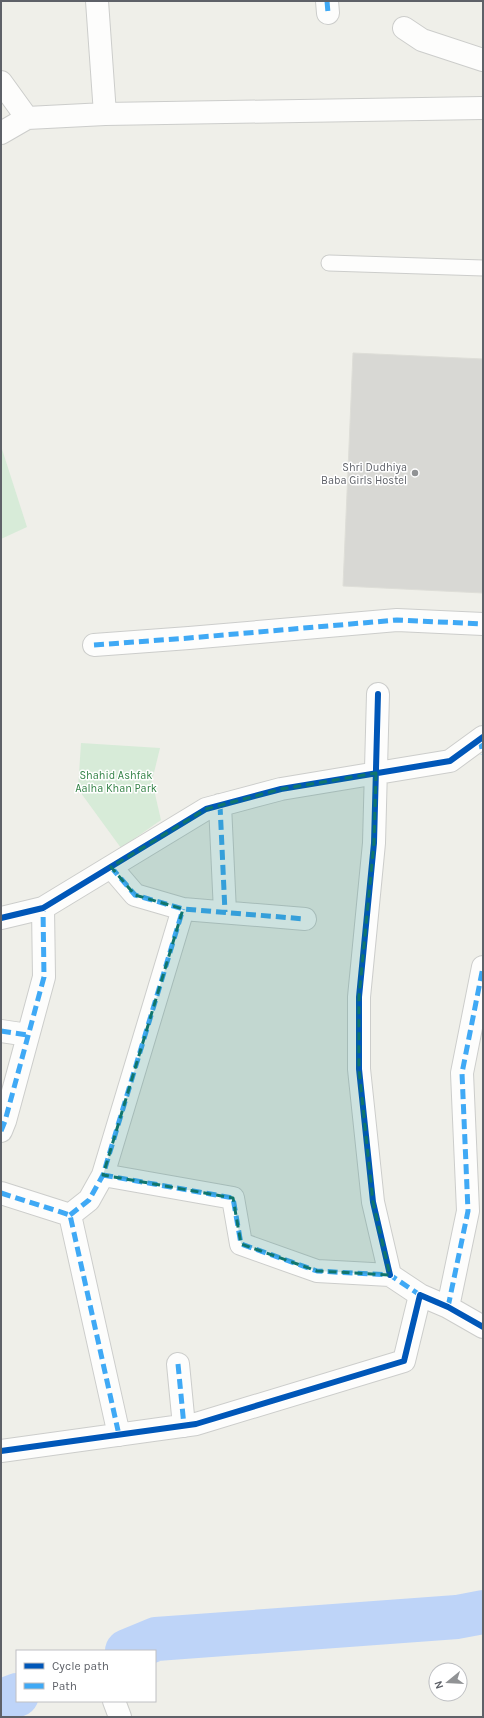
<svg xmlns="http://www.w3.org/2000/svg" width="484" height="1718" viewBox="0 0 484 1718" font-family="Karla,sans-serif">
	<style>
		.green { fill: #d7ebd8 }
		.lines { fill: none; stroke-linecap: round; stroke-linejoin: round }
		.river { stroke: #bed4f8; stroke-width: 44 }
		.building { fill: #d8d8d4; stroke: #deded8 }
		.lane-casing { stroke: #cccdcb; stroke-width: 17 }
		.street-casing { stroke: #cccdcb; stroke-width: 24 }
		.lane { stroke: #fdfdfc; stroke-width: 15 }
		.street { stroke: #fdfdfc; stroke-width: 22 }
		.quiet { stroke: #3fa9f5; stroke-width: 5; stroke-dasharray: 10 5; stroke-linecap: butt }
		.cycleway-casing { stroke: #fff; stroke-width: 8 }
		.cycleway { stroke: #0057b8; stroke-width: 6 }
		.marked { fill: #0f766e; fill-opacity: 0.2; stroke: #0f766e; stroke-width: 3; stroke-dasharray: 8 5; stroke-linejoin: round }
		.poi-dot { fill: #919395; stroke: #fff; stroke-width: 1.5 }
		.labels { text-anchor: middle; stroke-width: 3; stroke-linejoin: round; paint-order: stroke }
		.poi-label { font-size: 11px; fill: #5e6168; stroke: #fff; text-anchor: end }
		.park-label { font-size: 11px; fill: #338246; stroke: #fff }
	</style>
	<rect width="100%" height="100%" fill="#efefe9"/>
	<path class="green" d="M1 446 27 527 1 539Z
		M81 743 160 748 152 781 161 820 121 848 78 789Z"/>
	<g class="lines">
		<path class="river" d="M127 1651 156 1639 457 1617 483 1612
			M1 1701 17 1695"/>
	</g>
	<path class="building" d="M353 353 483 359V593L343 586Z"/>
	<g class="lines">
		<defs>
			<path id="lane" d="M329 263 483 268"/>
			<path id="street" d="M97 1 105 114
				M327 1 328 13
				M404 28 422 40 483 60
				M1 82 27 118 105 114 483 108
				M1 133 27 118
				M94 645 189 638 397 620 483 624
				M378 694 374 843 359 997V1069L373 1202 390 1275
				M220 805 225 912
				M111 867 135 895 183 909 305 919
				M1 918 43 908 206 809 281 789 450 761 483 737
				M1 1031 28 1035
				M1 1131 5 1121 44 977 43 908
				M103 1175 233 1198 241 1244 317 1271 390 1275 420 1295
				M1 1193 70 1215 119 1435
				M70 1215 89 1200 103 1175 183 909
				M448 1307 468 1211 462 1073 483 967
				M178 1364 184 1426
				M1 1451 196 1424 404 1361 420 1295 448 1307 483 1327
				M114 1701 120 1717"/>
		</defs>
		<use href="#lane" class="lane-casing"/>
		<use href="#street" class="street-casing"/>
		<use href="#lane" class="lane"/>
		<use href="#street" class="street"/>
		<path class="quiet" d="M327 1 328 13
			M94 645 189 638 397 620 483 624
			M480 739 483 754
			M220 805 225 912
			M111 867 135 895 183 909 305 919
			M1 1031 28 1035
			M1 1131 5 1121 44 977 43 908
			M103 1175 233 1198 241 1244 317 1271 390 1275 420 1295
			M1 1193 70 1215 119 1435
			M70 1215 89 1200 103 1175 183 909
			M448 1307 468 1211 462 1073 483 967
			M178 1364 184 1426"/>
		<defs>
			<path id="cycleway" d="M378 694 374 843 359 997V1069L373 1202 390 1275
				M1 918 43 908 206 809 281 789 450 761 483 737
				M1 1451 196 1424 404 1361 420 1295 448 1307 483 1327"/>
		</defs>
		<use href="#cycleway" class="cycleway-casing"/>
		<use href="#cycleway" class="cycleway"/>
	</g>
	<path class="marked" d="M376 773 374 843 359 997V1069L373 1202 390 1275 317 1271 241 1244 233 1198 103 1175 183 909 135 895 111 867 206 809 281 789Z"/>
	<circle class="poi-dot" cx="415" cy="473" r="4"/>
	<g class="labels">
		<g class="poi-label">
			<text x="407" y="471">Shri Dudhiya<tspan x="407" dy="13">Baba Girls Hostel</tspan></text>
		</g>
		<g class="park-label">
			<text x="116" y="779">Shahid Ashfak<tspan x="116" dy="13">Aalha Khan Park</tspan></text>
		</g>
	</g>
	<rect width="484" height="1718" fill="none" stroke="#5e6168" stroke-width="4"/>
	<rect x="16" y="1650" width="140" height="52" fill="#ffffff" stroke="#bfc0c3"/>
	<rect x="24" y="1663" width="20" height="6" fill="#0057b8" stroke="#bfc0c3"/>
	<text x="52" y="1670" font-size="12" fill="#5e6168">Cycle path</text>
	<rect x="24" y="1683" width="20" height="6" fill="#3fa9f5" stroke="#bfc0c3"/>
	<text x="52" y="1690" font-size="12" fill="#5e6168">Path</text>
	<g transform="translate(448 1682) rotate(252)"><circle r="19" fill="#ffffff" stroke="#bfc0c3"/>
	<path d="M0-3L7 15L0 10L-7 15Z" fill="#919395"/>
	<text y="-6" font-size="11" font-weight="bold" text-anchor="middle" fill="#5e6168">N</text>
	</g>
</svg>
